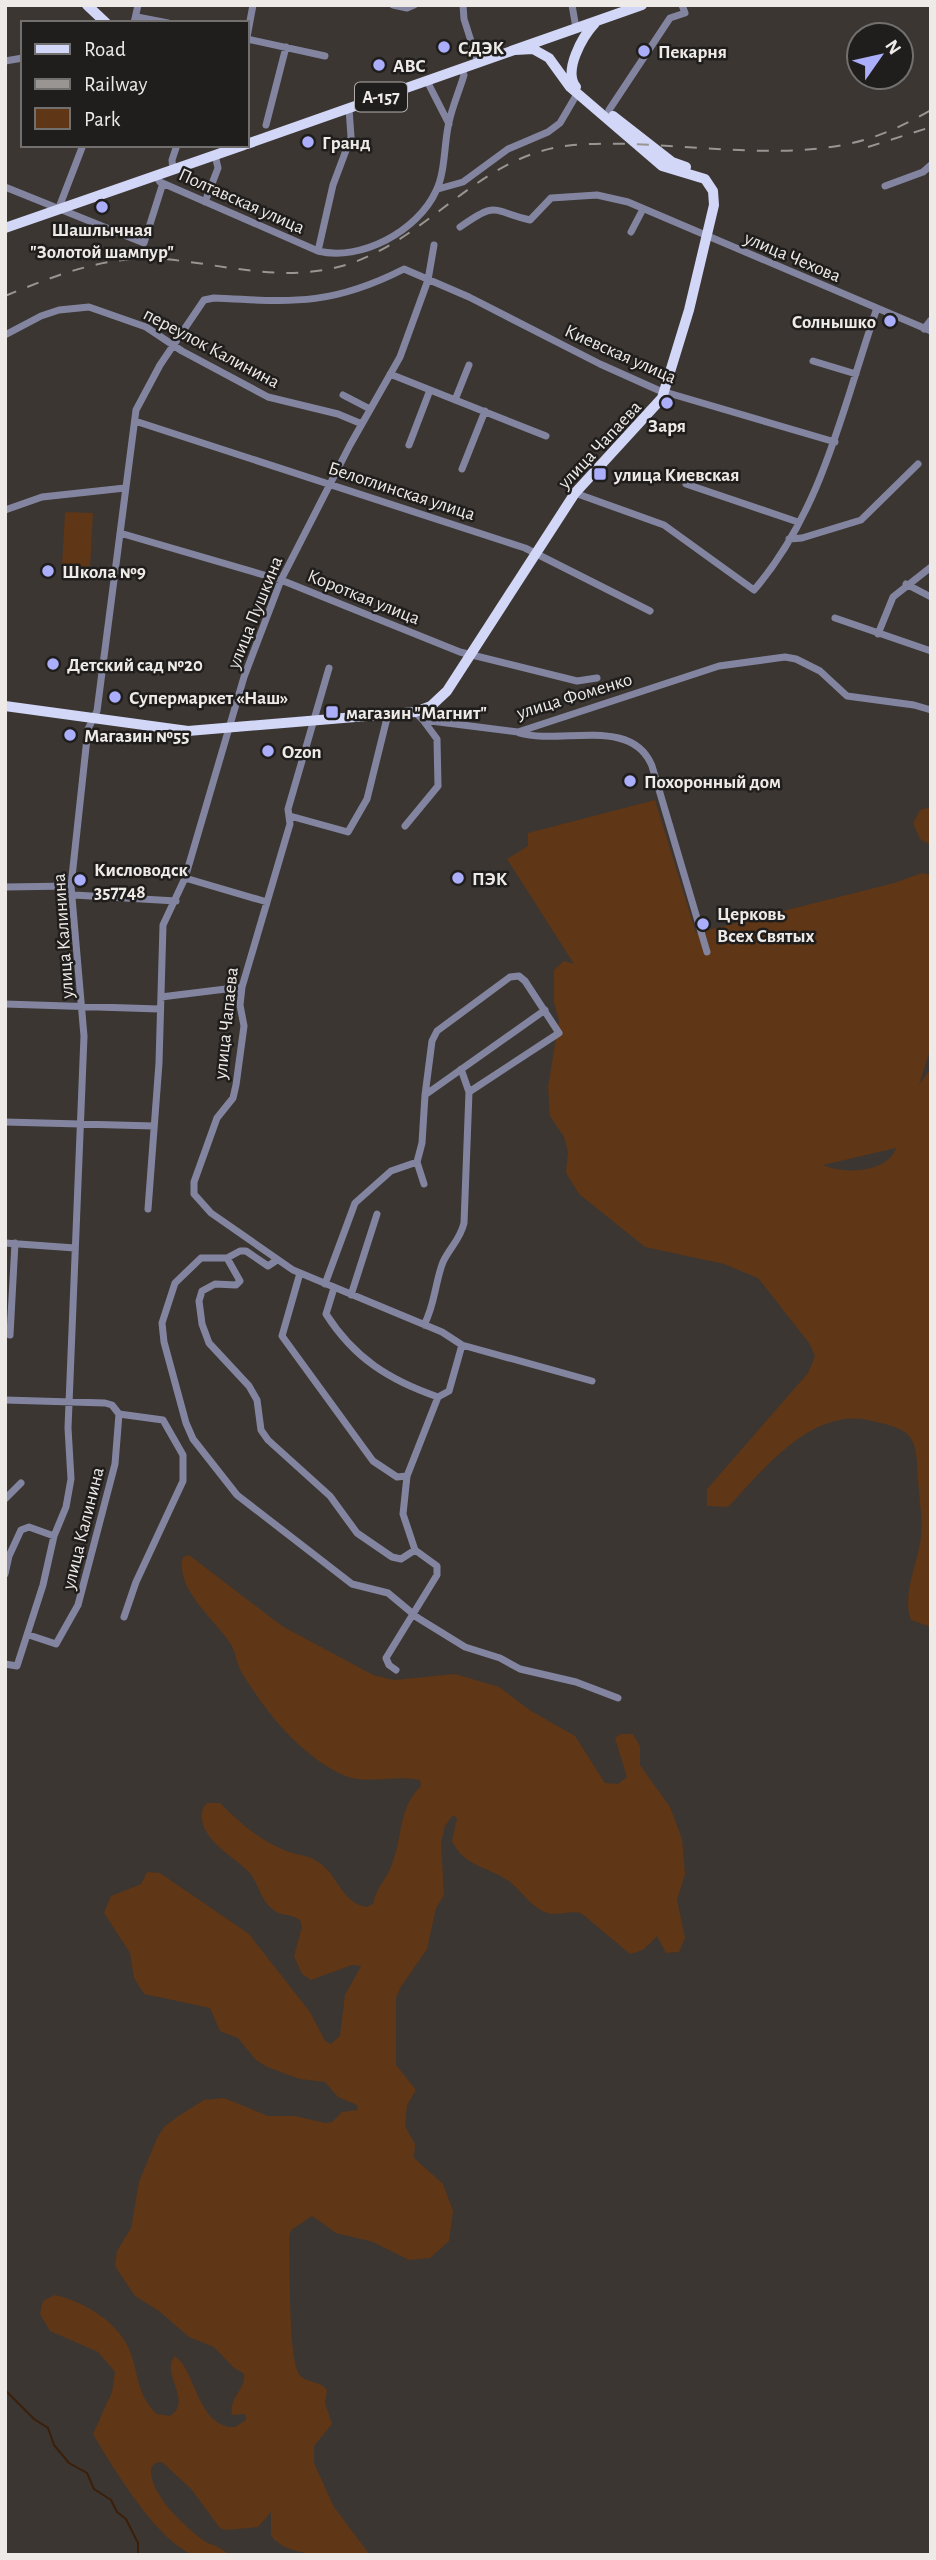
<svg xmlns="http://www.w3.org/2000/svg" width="936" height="2560" viewBox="0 0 936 2560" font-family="'Alegreya Sans',sans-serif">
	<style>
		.green { fill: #5f3616; fill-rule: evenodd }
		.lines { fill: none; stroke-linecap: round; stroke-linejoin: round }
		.stream { stroke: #3b1f09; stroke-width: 2 }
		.minor { stroke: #8385a0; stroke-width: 7 }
		.major { stroke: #d2d6f7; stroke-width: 10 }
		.rail { stroke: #999592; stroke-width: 2; stroke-dasharray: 12 12; stroke-linecap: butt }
		.poi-dot { fill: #abaffb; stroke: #201e1c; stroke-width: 2.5 }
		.labels { text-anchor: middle; stroke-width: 5; stroke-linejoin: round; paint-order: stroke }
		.shield { fill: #201e1c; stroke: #b0adab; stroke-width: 2 }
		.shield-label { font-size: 18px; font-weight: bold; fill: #eeeae8 }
		.poi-label { font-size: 19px; font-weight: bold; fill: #eeeae8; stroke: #201e1c; text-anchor: start }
		.street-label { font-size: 19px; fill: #eeeae8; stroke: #201e1c }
	</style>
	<rect width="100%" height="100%" fill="#3b3632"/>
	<path class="green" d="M65 512 93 513 90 567 62 566Z
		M655 800 696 933 894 883 922 873 931 875V1047L919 1085 931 1068V1627L911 1620C902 1596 916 1568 920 1543 924 1520 919 1501 918 1479 917 1433 912 1430 868 1420 811 1408 762 1471 728 1507L707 1506V1489L808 1373 815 1356 809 1343 758 1278 724 1264 645 1247 579 1194 566 1173 568 1152 564 1137 550 1116 548 1087 559 1020 554 1003V970L564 961 574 964 507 859 528 846V833ZM896 1148C887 1174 843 1174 823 1165Z
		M931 807V845L920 839 913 823 920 810Z
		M189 1555 282 1626 373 1675 394 1680 455 1674 499 1687 531 1711 575 1736 605 1783 618 1784 627 1777 615 1738 621 1734H633L640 1746V1765L670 1807 682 1839 685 1874 677 1900 685 1938 679 1952 666 1953 657 1936 643 1950 630 1954 581 1913C570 1910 558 1916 548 1913 530 1907 524 1893 510 1882 490 1867 464 1867 452 1841L457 1818 453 1815 445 1826 441 1843 444 1895 436 1908 427 1949 400 1988 396 1998V2065L416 2090 407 2105 405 2126 415 2144 414 2158 443 2184 453 2211 449 2241 430 2258 409 2260 373 2242 336 2233 312 2216 291 2230 289 2236C290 2261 288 2358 299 2374 306 2384 320 2380 327 2390L325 2403 332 2424 314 2446V2463L334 2507 370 2555C344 2555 286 2560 271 2535V2512L258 2527 226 2530 220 2528 191 2489 162 2462 155 2463 151 2468C149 2494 182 2523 200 2538 209 2546 221 2545 228 2555 218 2555 204 2557 195 2555 160 2546 111 2465 93 2434L112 2392 115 2372 98 2352 50 2331 40 2314 43 2301 55 2295C86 2302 121 2324 131 2354 139 2377 138 2397 157 2414L170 2416C194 2400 159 2374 175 2356 196 2371 195 2418 228 2427H235L246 2420 245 2414 232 2415C229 2397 246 2389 244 2374L233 2367 214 2347 189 2337 159 2311 135 2296 115 2266 117 2251 131 2228 139 2182 157 2138 164 2127 180 2115 204 2100 224 2098 268 2116H295L325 2123 332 2122 342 2112 358 2110 357 2105 338 2097 325 2082 300 2079 267 2067 256 2060 238 2038 220 2031 210 2008 144 1994 134 1978 130 1953 104 1913 111 1896 141 1884 147 1872 160 1873 249 1934 310 2012 325 2041 331 2044 340 2036 345 1995 361 1966 352 1965 311 1980 302 1974 294 1956 302 1927 300 1920C291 1913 280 1917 271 1908 260 1898 258 1882 248 1871 231 1854 195 1837 203 1808L207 1803H220C241 1824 258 1839 286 1851 298 1856 309 1854 321 1864 339 1878 342 1903 367 1907L373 1904C376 1889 384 1882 390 1869 403 1841 397 1809 421 1786L420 1780C395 1774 364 1786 341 1774 297 1752 267 1713 242 1673 236 1663 236 1652 230 1643 215 1620 174 1588 183 1557Z"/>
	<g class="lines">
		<path class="stream" d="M5 2390 34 2419 48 2428 54 2445 69 2463 87 2473 94 2489 111 2500 117 2512 126 2519 138 2543V2555"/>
		<path class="minor" d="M393 5 407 8 414 5
			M463 5 464 19 478 63
			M572 5 576 28
			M137 17 168 23
			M134 23 138 5
			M247 37 253 5
			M247 39 325 56
			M5 61 23 58
			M427 81 449 124
			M609 110 670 18 685 13 682 5
			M266 125 286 47
			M173 170 172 160 177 145
			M156 176 160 182 318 251C360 262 418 231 436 191 445 173 444 147 448 127 451 109 459 92 464 75L462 69
			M885 186 923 172 931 165
			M5 187 144 243 163 183
			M438 189 463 182 508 149 548 132 560 123 577 94
			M205 202 218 168 215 155
			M58 210 83 145
			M460 227C498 200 491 211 530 220L551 198 597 195 628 202 931 331
			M631 232 643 209
			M318 251 333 185 351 137 349 108
			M924 329 931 320
			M5 335 41 316 59 310 89 307 146 327 182 351 268 397 338 414 362 424
			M813 361 856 374
			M390 374 546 436
			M343 395 370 409
			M455 400 469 365
			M135 421 525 548 650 611
			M409 445 430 390
			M462 469 485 411
			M686 484 798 522
			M575 493 664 525 754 590C823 510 843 406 877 308
			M5 510 42 497 125 488
			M120 533 281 580 460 652 577 681 597 678
			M789 539 802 538 861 520 918 464
			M906 584 931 597
			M835 618 931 651
			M878 634 893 597 931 567
			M329 668 288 809 290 824 242 987 240 1005 244 1026 236 1085 233 1098 217 1118 194 1182V1194L211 1213 293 1270 442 1332 462 1345 592 1381
			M415 712 423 720 518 732 719 666 785 657 796 659 820 671 847 696 914 705 931 710
			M519 733C561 745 632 716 652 766L707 952
			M290 816 348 832 367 799 388 714
			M405 826 438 786 437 739 423 720
			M185 878 267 902
			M5 887 71 886
			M74 895 176 901
			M161 997 242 987
			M5 1004 159 1009
			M469 1092 559 1033 525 981 519 976 510 977 437 1031 432 1041 425 1095 545 1010
			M5 1122 154 1126
			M424 1184 417 1162 422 1143 425 1095
			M148 1209 159 1063 163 925 185 878 244 677 281 580 350 445 400 357 428 280 434 245
			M5 1243 75 1248
			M227 1258 240 1281 236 1285 215 1284 202 1291 199 1301 202 1324 209 1343 249 1386 257 1400 261 1430 268 1440 330 1496 357 1533 392 1557 401 1559 415 1550 437 1566V1575L386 1658 389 1665 396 1670
			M277 1260 268 1266 246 1251H240L227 1258H201L175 1283 162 1323 164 1342 186 1423 193 1439 237 1495 352 1584 388 1593 418 1618 465 1647 500 1658 520 1669 576 1682 618 1698
			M300 1273 282 1336 373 1461 397 1477 407 1476
			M325 1284 355 1203 391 1171 417 1162
			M334 1288 326 1314C354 1358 389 1380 438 1397
			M351 1295 377 1214
			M424 1325C435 1305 435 1282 443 1262 450 1247 460 1240 464 1223L469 1092 461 1069
			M10 1335 15 1243
			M5 1400 105 1403 112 1405 119 1414
			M119 1414 163 1420 183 1455V1481L136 1582 124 1617
			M5 1499 21 1483
			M415 1550 403 1514 407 1476 438 1397 449 1391 462 1345
			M5 1574 9 1556 21 1530 29 1527 54 1536
			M29 1635 56 1644 78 1605 115 1464 119 1414
			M5 1664 17 1666 43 1585 54 1536 66 1507 71 1479 68 1428 84 1036 71 886 88 729 97 711 136 410 160 365 204 300 214 298C293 302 331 306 404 269L469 297 600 364 658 390 835 442"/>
		<path class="major" d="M87 5 106 23
			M576 87C563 71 582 37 595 23
			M613 116 672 162 686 167
			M247 144 642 5
			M5 228 244 145
			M5 706 188 731 415 712 431 706 447 691 575 493 662 398 689 310 714 205 713 191 705 179 662 166 570 87 549 58 533 49 515 50"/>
		<path class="rail" d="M868 147 931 127
			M5 296C56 275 107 255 163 259 224 264 280 283 342 266 428 242 479 153 573 145 662 138 760 162 848 144 877 138 905 125 931 110"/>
	</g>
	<g class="poi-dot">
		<circle cx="444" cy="47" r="7"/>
		<circle cx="644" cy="51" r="7"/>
		<circle cx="379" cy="65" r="7"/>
		<circle cx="308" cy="142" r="7"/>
		<circle cx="102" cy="207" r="7"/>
		<circle cx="890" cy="321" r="7"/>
		<circle cx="667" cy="403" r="7"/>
		<rect x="593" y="467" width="14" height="14" rx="3.5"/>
		<circle cx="48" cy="571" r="7"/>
		<circle cx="53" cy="664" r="7"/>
		<circle cx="115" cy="697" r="7"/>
		<rect x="325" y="705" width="14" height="14" rx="3.5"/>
		<circle cx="70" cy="735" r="7"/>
		<circle cx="268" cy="751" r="7"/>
		<circle cx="630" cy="781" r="7"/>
		<circle cx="458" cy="878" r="7"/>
		<circle cx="80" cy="880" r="7"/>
		<circle cx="703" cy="924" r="7"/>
	</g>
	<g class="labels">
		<rect class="shield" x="355" y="82.5" width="52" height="29" rx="5"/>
		<g class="shield-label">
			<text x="381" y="103">А-157</text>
		</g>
		<g class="poi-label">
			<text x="458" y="54">СДЭК</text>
			<text x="658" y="58">Пекарня</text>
			<text x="393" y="72">ABC</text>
			<text x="322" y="149">Гранд</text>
			<text x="102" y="236" text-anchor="middle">Шашлычная<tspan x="102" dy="22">"Золотой шампур"</tspan></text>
			<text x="876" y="328" text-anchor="end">Солнышко</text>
			<text x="667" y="432" text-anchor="middle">Заря</text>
			<text x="614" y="481">улица Киевская</text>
			<text x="62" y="578">Школа №9</text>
			<text x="67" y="671">Детский сад №20</text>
			<text x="129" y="704">Супермаркет «Наш»</text>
			<text x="346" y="719">магазин "Магнит"</text>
			<text x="84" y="742">Магазин №55</text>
			<text x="282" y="758">Ozon</text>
			<text x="644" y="788">Похоронный дом</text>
			<text x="94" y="876">Кисловодск<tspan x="94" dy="22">357748</tspan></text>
			<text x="472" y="885">ПЭК</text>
			<text x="717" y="920">Церковь<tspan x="717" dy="22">Всех Святых</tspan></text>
		</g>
		<g class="street-label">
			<text transform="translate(242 200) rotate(24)" y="7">Полтавская улица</text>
			<text transform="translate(793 256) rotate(23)" y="7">улица Чехова</text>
			<text transform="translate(212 347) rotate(28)" y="7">переулок Калинина</text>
			<text transform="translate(621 353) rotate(24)" y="7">Киевская улица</text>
			<text transform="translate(599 444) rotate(-47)" y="7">улица Чапаева</text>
			<text transform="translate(402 490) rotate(18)" y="7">Белоглинская улица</text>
			<text transform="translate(364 596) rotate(22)" y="7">Короткая улица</text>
			<text transform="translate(254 612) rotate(-68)" y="7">улица Пушкина</text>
			<text transform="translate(574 695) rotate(-17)" y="7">улица Фоменко</text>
			<text transform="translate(62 936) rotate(-94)" y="7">улица Калинина</text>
			<text transform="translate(225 1023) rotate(-84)" y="7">улица Чапаева</text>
			<text transform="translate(82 1528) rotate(-76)" y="7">улица Калинина</text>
		</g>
	</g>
	<rect width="936" height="2560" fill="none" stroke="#eeeae8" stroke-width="14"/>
	<rect x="21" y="21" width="228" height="126" fill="#201e1c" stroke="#72706e" stroke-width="2"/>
	<rect x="35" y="44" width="35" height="10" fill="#d2d6f7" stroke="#72706e" stroke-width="2"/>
	<text x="84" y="56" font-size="21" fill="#eeeae8">Road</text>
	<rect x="35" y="79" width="35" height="10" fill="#999592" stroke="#72706e" stroke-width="2"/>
	<text x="84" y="91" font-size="21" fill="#eeeae8">Railway</text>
	<rect x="35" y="108" width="35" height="21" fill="#5f3616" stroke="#72706e" stroke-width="2"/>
	<text x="84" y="126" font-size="21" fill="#eeeae8">Park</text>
	<g transform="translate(880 56) rotate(56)"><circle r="33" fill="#201e1c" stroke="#72706e" stroke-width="2"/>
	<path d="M0-5L12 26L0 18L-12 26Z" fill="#abaffb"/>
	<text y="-10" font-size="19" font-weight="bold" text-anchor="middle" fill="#eeeae8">N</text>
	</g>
</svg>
